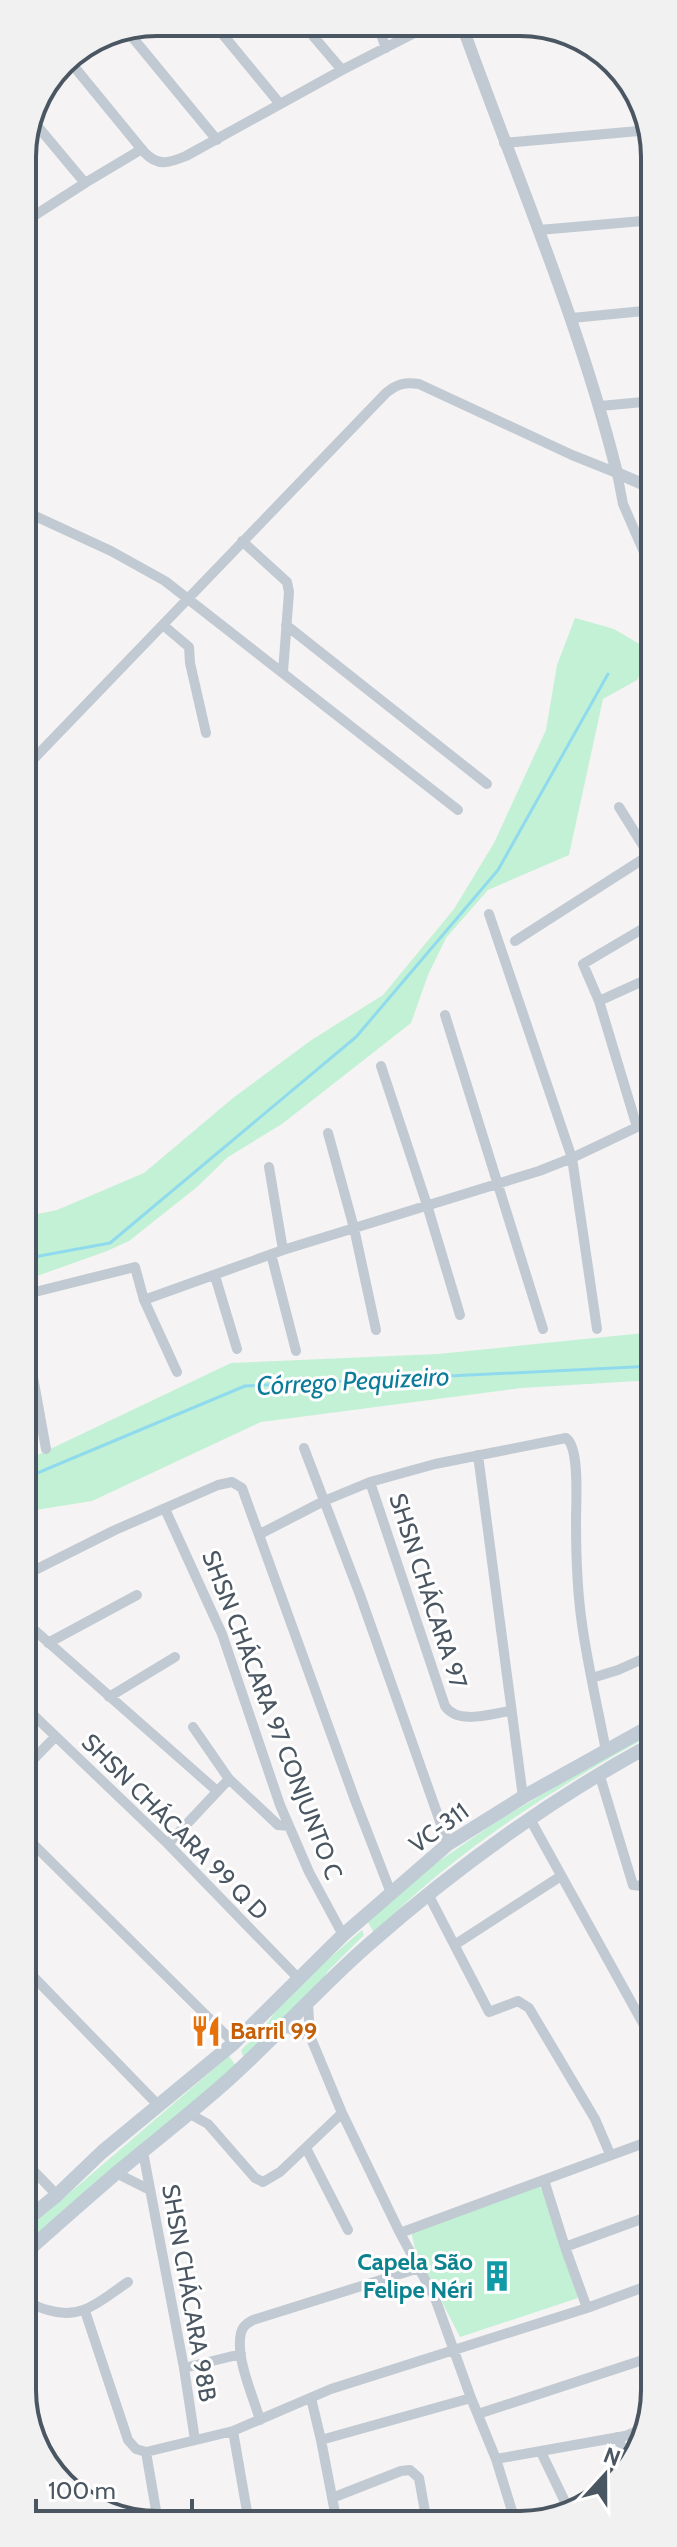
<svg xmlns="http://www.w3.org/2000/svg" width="677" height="2547" viewBox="0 0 677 2547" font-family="Cabin,sans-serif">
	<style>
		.green { fill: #c3f1d5 }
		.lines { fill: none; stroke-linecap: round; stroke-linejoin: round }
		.stream { stroke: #90daee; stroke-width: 3 }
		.minor { stroke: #c1cad2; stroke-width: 10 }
		.tertiary { stroke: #c1cad2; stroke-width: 12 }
		.secondary { stroke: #c1cbd6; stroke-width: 14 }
		.labels { text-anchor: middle; stroke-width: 6; stroke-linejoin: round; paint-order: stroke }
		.street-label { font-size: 24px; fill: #4a5661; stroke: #fff }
		.food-label { font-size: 24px; font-weight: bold; fill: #c56008; stroke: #fff; text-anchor: start }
		.culture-label { font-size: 24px; font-weight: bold; fill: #0d838f; stroke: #fff; text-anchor: end }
		.water-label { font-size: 26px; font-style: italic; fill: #0c7c9b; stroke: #fff }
		.rim { fill: none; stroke: #4a5661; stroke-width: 4 }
	</style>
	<rect width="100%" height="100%" fill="#f5f3f3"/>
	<path class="green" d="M575 618 614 629 651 651 637 680 603 699 569 855 488 890 446 938 428 975 411 1023 282 1124 228 1157 197 1187 129 1241 107 1251 23 1281V1217L57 1210 144 1173 233 1098 310 1041 383 995 454 909 494 843 546 730 557 665Z
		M654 1332V1380L521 1388 261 1422 92 1501 23 1512V1462L231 1363 438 1354Z
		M654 1728V1733C550 1791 459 1848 374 1933L368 1922 423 1872 499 1820Z
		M362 1930 364 1935 328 1971 318 1986 248 2053 243 2056 241 2050 263 2029 278 2008 316 1970Z
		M229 2056 236 2066 23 2246V2233Z
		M534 2185 540 2187 544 2194 578 2298 460 2337 415 2249 411 2231Z"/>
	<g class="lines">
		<path class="stream" d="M23 1259 110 1243 356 1037 498 870 608 674
			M23 1479 245 1386 654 1366"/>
		<path class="minor" d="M379 29 386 48
			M308 30 342 70
			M220 31 280 104
			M128 32 217 140
			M67 58 144 152C158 167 169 163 186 156L342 70 424 28
			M34 122 85 183 142 149
			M504 143 650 130
			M22 211 29 219 85 183
			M539 230 654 220
			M572 318 654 310
			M600 406 654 401
			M22 510 111 551 165 581 458 810
			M242 541 287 582 289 592 283 672
			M163 625 189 647 190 663 206 733
			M286 625 487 784
			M23 770 386 393C397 384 404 382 419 384L572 455 617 473 623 504 654 575
			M619 807 649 855
			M489 914 572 1158 597 1329
			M515 941 654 852
			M599 1001 654 976
			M445 1015 543 1329
			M381 1066 427 1205 460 1315
			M645 1123 654 1207
			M637 1127 599 1001 583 964 654 922
			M328 1133 354 1228 376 1330
			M269 1167 283 1250
			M271 1254 296 1351
			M215 1276 237 1349
			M23 1295 135 1267 144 1300 177 1372
			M144 1300 283 1250 539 1171 572 1158 654 1119
			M23 1322 46 1449
			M304 1448 360 1595 448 1844
			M478 1455 523 1797
			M165 1509 222 1634 280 1805 309 1872 343 1935
			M260 1534 324 1501 370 1482
			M23 1576 115 1530 218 1485 232 1482 242 1488 355 1800 391 1893
			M23 1620 217 1791
			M48 1643 137 1595
			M592 1678 618 1670 654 1654
			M109 1697 175 1657
			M23 1705 168 1844 298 1978
			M510 1711C490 1714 458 1725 445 1706L370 1482 435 1464 566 1438C580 1447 576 1502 576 1520 576 1554 577 1590 582 1624 588 1667 598 1709 606 1751
			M193 1727 229 1779 278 1825 289 1826
			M23 1770 55 1737
			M599 1773 633 1885 642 1886 655 1879
			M530 1819 655 2045
			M23 1834 234 2043
			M168 1844 229 1779
			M428 1894 489 2012 518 2001 529 2008 595 2119 610 2154
			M456 1944 561 1876
			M23 1966 159 2106
			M308 2004 310 2036 342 2113 400 2233 435 2298 471 2398 496 2459 516 2524
			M285 2027 310 2036
			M190 2114 208 2124 255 2178 263 2182 280 2172 342 2113
			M306 2148 348 2230
			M143 2152 184 2368 195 2440
			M23 2160 57 2195
			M116 2173 150 2190
			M544 2180 565 2247 587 2308
			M400 2233 655 2139
			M565 2247 655 2214
			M23 2292C29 2303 36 2307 48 2310 82 2321 101 2300 128 2282
			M85 2311 128 2440 136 2449 146 2452 233 2431 331 2389 587 2308 655 2283
			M184 2368 241 2354
			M311 2398 321 2440 337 2523
			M478 2414 655 2356
			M260 2420C253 2396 235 2357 241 2333 242 2327 247 2323 253 2320L419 2268
			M233 2431 249 2523
			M617 2437 629 2461
			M321 2440 471 2398
			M146 2452 158 2522
			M541 2452 568 2508
			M496 2459 625 2436 642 2429
			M332 2498 401 2471 410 2470 419 2478 427 2523"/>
		<path class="tertiary" d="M463 28C516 176 579 320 617 473L654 489"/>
		<path class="secondary" d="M23 2223 57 2195 102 2152 234 2043 343 1935 448 1844 523 1797 654 1724
			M23 2255C53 2228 84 2201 114 2175 152 2143 190 2114 227 2081 275 2038 318 1989 367 1946 455 1868 551 1799 654 1743"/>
	</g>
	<defs>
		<symbol id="restaurant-bare" viewBox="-9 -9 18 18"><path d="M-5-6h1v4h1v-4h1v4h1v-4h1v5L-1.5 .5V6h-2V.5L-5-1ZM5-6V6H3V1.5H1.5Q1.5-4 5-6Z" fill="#e8710a" stroke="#fff" stroke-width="2.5" paint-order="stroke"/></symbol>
		<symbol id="building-bare" viewBox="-9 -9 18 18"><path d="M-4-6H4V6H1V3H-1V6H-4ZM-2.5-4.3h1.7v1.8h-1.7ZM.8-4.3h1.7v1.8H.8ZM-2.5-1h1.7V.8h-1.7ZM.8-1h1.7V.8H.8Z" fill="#0f9aa8" stroke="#fff" stroke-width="2.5" paint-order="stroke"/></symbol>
	</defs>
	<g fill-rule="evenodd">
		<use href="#restaurant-bare" x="184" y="2009" width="44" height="44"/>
		<use href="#building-bare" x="475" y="2254" width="44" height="44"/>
	</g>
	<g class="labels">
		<g class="street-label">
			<text transform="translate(428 1591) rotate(72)" y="8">SHSN CHÁCARA 97</text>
			<text transform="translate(272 1715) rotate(69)" y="8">SHSN CHÁCARA 97 CONJUNTO C</text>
			<text transform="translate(175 1827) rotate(45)" y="8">SHSN CHÁCARA 99 Q D</text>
			<text transform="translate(439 1828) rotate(-36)" y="8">VC-311</text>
			<text transform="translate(189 2293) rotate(80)" y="8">SHSN CHÁCARA 98B</text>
		</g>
		<g class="food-label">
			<text x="230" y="2039">Barril 99</text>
		</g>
		<g class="culture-label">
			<text x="473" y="2270">Capela São<tspan x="473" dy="28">Felipe Néri</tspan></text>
		</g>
		<g class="water-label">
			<text transform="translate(353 1381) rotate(-3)" y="9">Córrego Pequizeiro</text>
		</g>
	</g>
	<path d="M0 0H677V2547H0ZM157 36H520A121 121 0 0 1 641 157V2390A121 121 0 0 1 520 2511H157A121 121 0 0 1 36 2390V157A121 121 0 0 1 157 36Z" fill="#f1f1f2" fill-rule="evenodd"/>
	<path class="rim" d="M157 36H520A121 121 0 0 1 641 157V2390A121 121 0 0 1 520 2511H157A121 121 0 0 1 36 2390V157A121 121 0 0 1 157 36Z"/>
	<g transform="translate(605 2475) rotate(21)" stroke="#ffffff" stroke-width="6" paint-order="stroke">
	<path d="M0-6L14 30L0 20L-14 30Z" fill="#4a5661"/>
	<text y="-12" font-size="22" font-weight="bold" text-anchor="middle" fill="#4a5661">N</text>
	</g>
	<path d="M36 2499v12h156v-12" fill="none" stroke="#4a5661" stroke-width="4"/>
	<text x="48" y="2499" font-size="24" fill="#4a5661" stroke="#ffffff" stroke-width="6" paint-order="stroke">100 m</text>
</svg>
